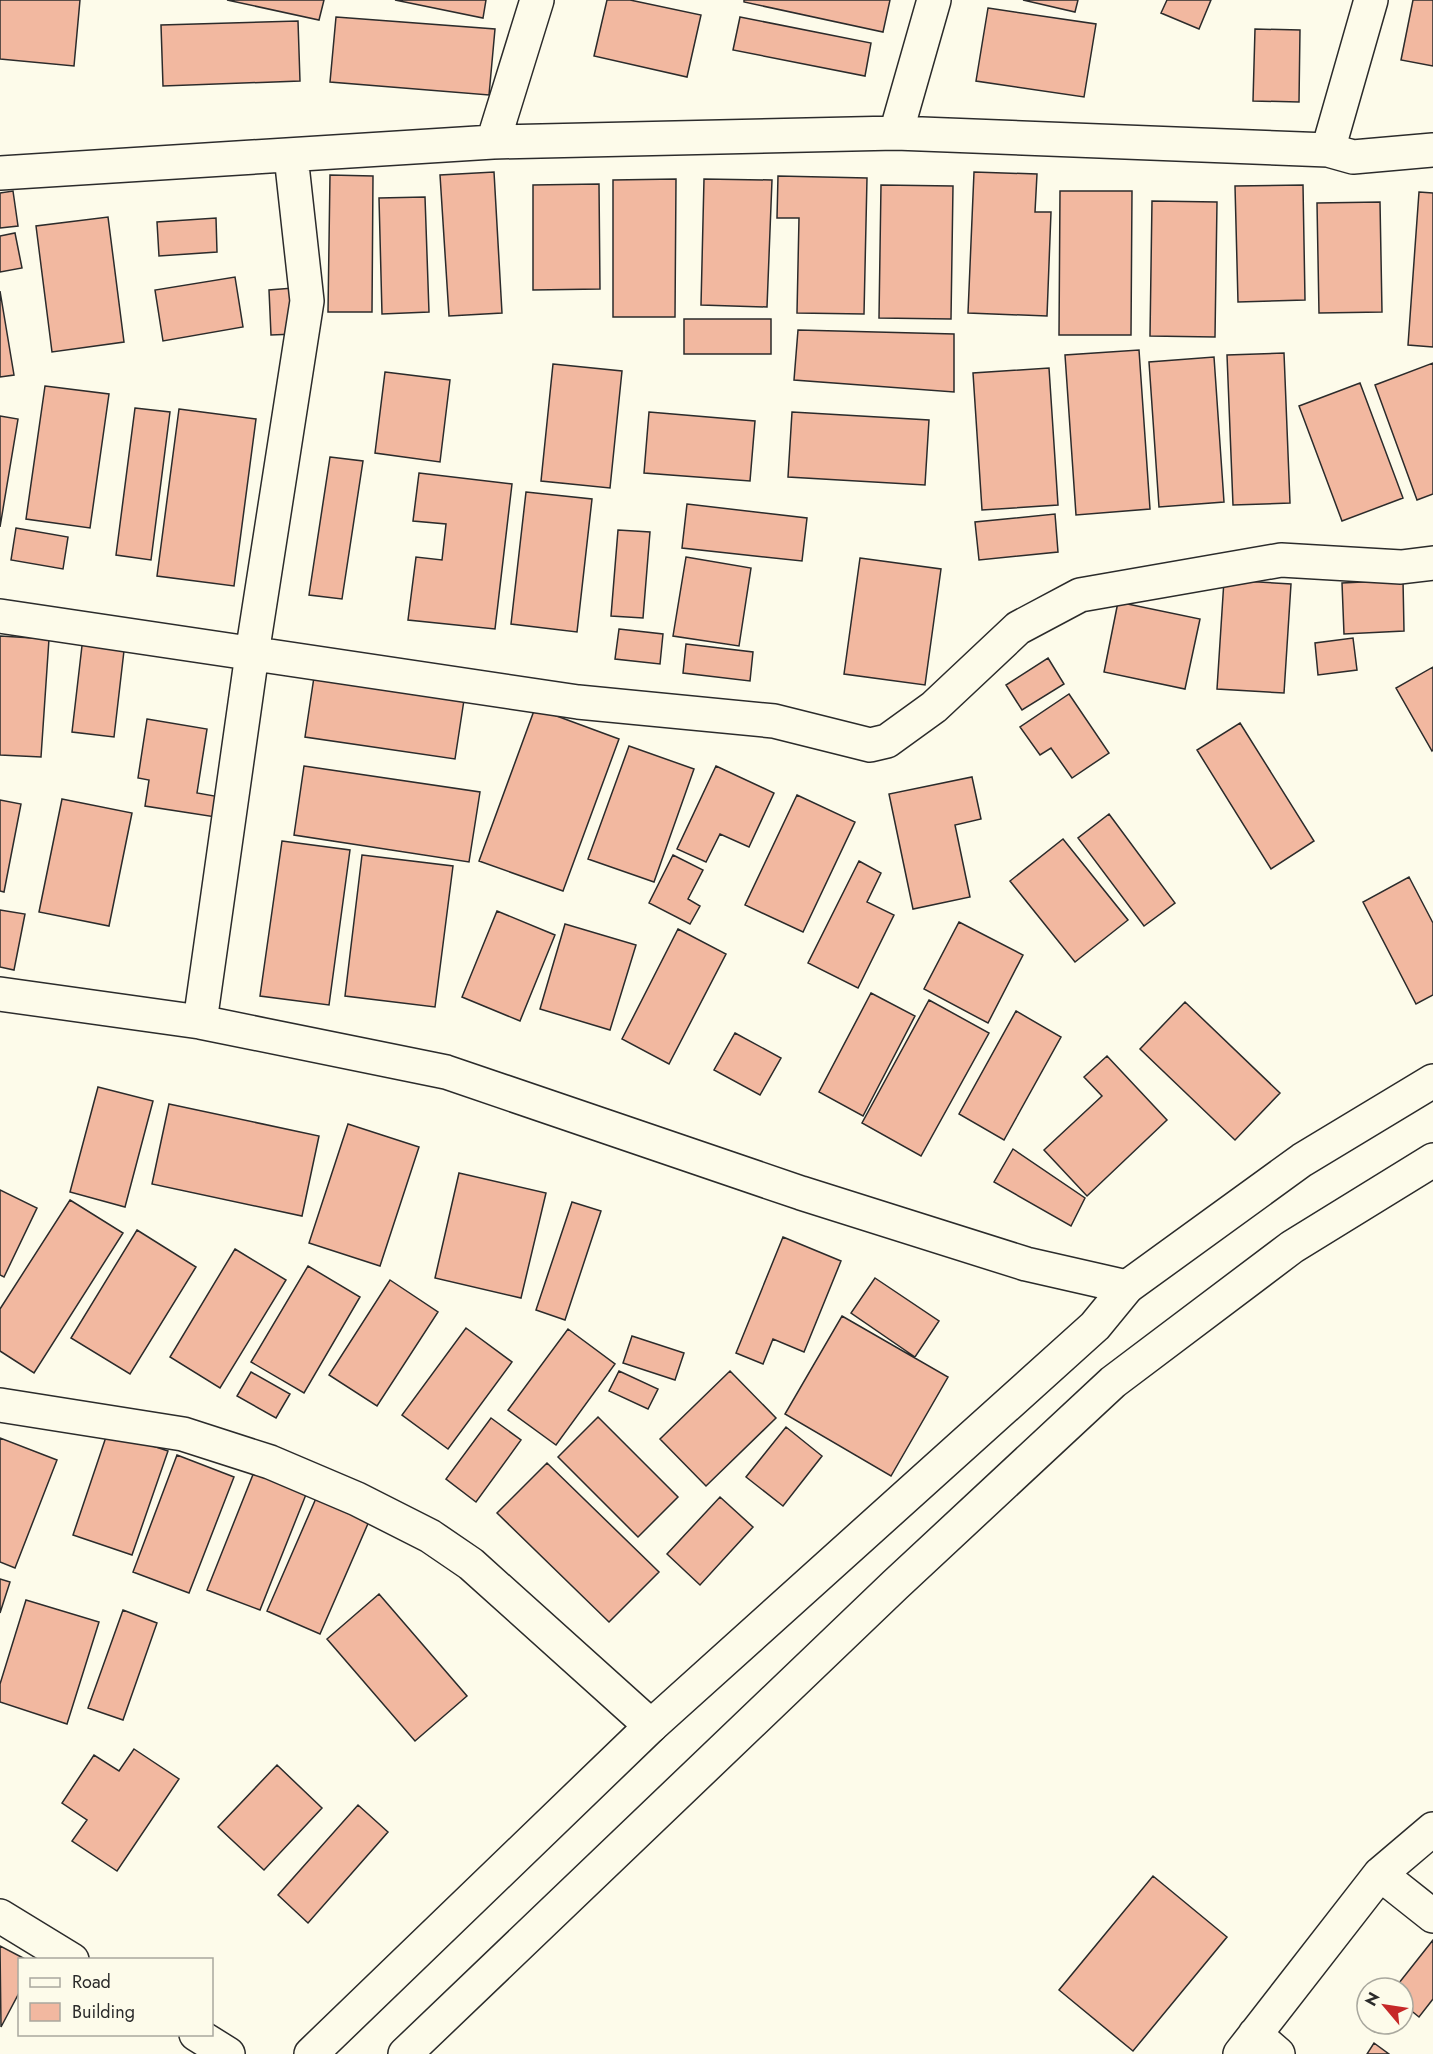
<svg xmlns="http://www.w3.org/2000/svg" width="1433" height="2054" viewBox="0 0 1433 2054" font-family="Jost,sans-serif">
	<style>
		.building { fill: #f2b8a0; stroke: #2b2b2b; stroke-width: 1.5 }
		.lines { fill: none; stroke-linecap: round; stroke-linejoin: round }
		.minor-casing { stroke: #2b2b2b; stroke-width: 36 }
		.major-casing { stroke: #2b2b2b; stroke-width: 36 }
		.minor { stroke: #fdfbea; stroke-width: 33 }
		.major { stroke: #fdfbea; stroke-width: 33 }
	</style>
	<rect width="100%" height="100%" fill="#fdfbea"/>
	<path class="building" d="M0 0H80L74 66 0 59Z
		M227 0H324L319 20Z
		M395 0H486L483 18Z
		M607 0H630L701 15 687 77 594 56Z
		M744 0H890L883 32 744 2Z
		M1023 0H1078L1075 12Z
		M1167 0H1211L1199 29 1161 13Z
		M1413 0H1433V66L1401 60Z
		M988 8 1096 24 1084 97 976 81Z
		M336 17 495 29 489 95 330 82Z
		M740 17 871 43 865 76 733 50Z
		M298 21 300 81 163 86 161 25Z
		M1255 29 1300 30 1299 102 1253 101Z
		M494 172 502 313 449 316 440 175Z
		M974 172 1037 174 1035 212H1051L1047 316 968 313Z
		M330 175 373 176 372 312H328Z
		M778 176 867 178 864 314 797 313 799 218H777Z
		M676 179 675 317H613V180Z
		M704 179 772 180 767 307 701 305Z
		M599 184 600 289 533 290V185Z
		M881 185 953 186 951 319 879 318Z
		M1303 185 1305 300 1238 302 1235 186Z
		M13 191 18 226 0 228V193Z
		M1060 191H1132L1131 335H1059Z
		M1419 192 1433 193V347L1408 345Z
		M425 197 429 312 382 314 379 198Z
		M1152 201 1217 202 1215 337 1150 336Z
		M1380 202 1382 312 1319 313 1317 203Z
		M108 217 124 342 52 352 36 226Z
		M216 218 217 252 159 256 157 222Z
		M15 233 22 268 0 272V236Z
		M235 277 243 327 163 341 155 290Z
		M293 288 295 334 271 335 269 290Z
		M0 291 14 375 0 377Z
		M684 319H771V354H684Z
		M798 330 954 334V392L794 380Z
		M1139 350 1150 509 1076 515 1065 355Z
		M1284 353 1290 503 1233 505 1227 355Z
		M1214 357 1224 502 1159 507 1149 362Z
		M1433 363V494L1417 500 1375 385Z
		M553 364 622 371 610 488 541 481Z
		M1049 368 1058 505 982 510 973 373Z
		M385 372 450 380 440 462 375 453Z
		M1360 383 1403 498 1342 521 1299 406Z
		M45 386 109 394 90 528 26 519Z
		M135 408 170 412 151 560 116 555Z
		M179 409 256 419 234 586 157 576Z
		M649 412 755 421 750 481 644 473Z
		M792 412 929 420 925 485 788 477Z
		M0 416 18 419 0 527Z
		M330 457 363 461 342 599 309 595Z
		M419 473 512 484 495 629 408 620 416 557 442 560 446 524 413 521Z
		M526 492 592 499 577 632 511 624Z
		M687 504 807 518 802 561 682 548Z
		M1055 514 1058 552 979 560 975 522Z
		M16 528 68 537 63 569 11 560Z
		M618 530 650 532 643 618 611 616Z
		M686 557 751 568 739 646 673 636Z
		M860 558 941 569 925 685 844 674Z
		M1224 580 1291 584 1284 693 1217 689Z
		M1403 580 1404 631 1344 634 1342 583Z
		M1118 602 1200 619 1185 689 1104 672Z
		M619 629 663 634 660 664 615 659Z
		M0 636 49 639 41 757 0 755Z
		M83 637 125 642 114 737 72 732Z
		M1353 638 1357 670 1318 675 1315 643Z
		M686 644 753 652 750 681 683 673Z
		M1048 658 1064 684 1022 710 1006 685Z
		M1433 667V750L1432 751 1396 688Z
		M314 677 464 700 455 759 305 737Z
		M1069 694 1109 753 1072 778 1051 748 1040 755 1020 727Z
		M535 708 619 739 563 891 479 861Z
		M147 719 207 729 197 793 226 798 222 818 145 806 149 780 138 778Z
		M1240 723 1314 841 1271 869 1197 750Z
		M629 746 694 769 654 882 588 859Z
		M304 766 480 792 469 862 294 835Z
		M716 766 774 793 749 847 720 834 706 862 677 849Z
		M972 777 981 819 955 825 970 897 913 909 889 794Z
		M797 795 855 822 803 932 745 905Z
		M62 799 132 813 109 926 39 912Z
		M0 800 21 804 4 892 0 891Z
		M1109 814 1175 903 1144 926 1078 838Z
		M1063 839 1128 920 1075 962 1010 881Z
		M282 841 350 850 329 1005 260 996Z
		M362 855 453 866 435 1007 345 996Z
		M673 855 703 870 688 899 700 906 690 924 649 903Z
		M859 861 881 873 867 902 894 915 858 988 808 963Z
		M1409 877 1433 923V995L1416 1004 1363 902Z
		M0 910 25 914 14 970 0 967Z
		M497 911 555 935 520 1021 462 997Z
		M959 922 1023 955 988 1023 924 989Z
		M565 924 636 945 610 1030 540 1009Z
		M678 929 726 954 669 1064 622 1039Z
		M871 993 915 1016 863 1116 819 1092Z
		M929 1000 989 1033 921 1156 862 1123Z
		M1185 1002 1280 1093 1235 1140 1140 1049Z
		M1016 1011 1061 1037 1004 1140 959 1114Z
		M735 1033 781 1058 760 1095 714 1070Z
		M1107 1056 1167 1120 1087 1196 1044 1150 1102 1096 1084 1077Z
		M98 1087 153 1101 125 1207 70 1192Z
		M169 1104 319 1136 302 1216 152 1184Z
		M348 1124 419 1147 380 1266 309 1243Z
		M1013 1149 1085 1198 1071 1226 994 1182Z
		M459 1173 546 1193 521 1298 435 1278Z
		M0 1190 37 1208 4 1277 0 1275Z
		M70 1200 123 1233 34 1373 0 1351V1309Z
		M572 1202 601 1211 565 1320 536 1310Z
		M137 1230 196 1267 130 1374 71 1338Z
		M783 1237 841 1261 804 1352 773 1339 763 1364 736 1353Z
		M235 1249 286 1280 220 1388 170 1357Z
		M308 1266 360 1297 304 1393 251 1362Z
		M875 1278 939 1321 915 1357 851 1313Z
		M390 1280 438 1312 377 1406 329 1375Z
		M842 1316 948 1377 891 1476 785 1414Z
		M466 1328 512 1362 448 1449 402 1415Z
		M568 1329 615 1364 556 1445 508 1410Z
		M632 1336 684 1353 675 1380 623 1363Z
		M619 1371 658 1389 648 1409 609 1391Z
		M730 1371 776 1418 706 1486 660 1439Z
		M251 1372 290 1394 276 1418 237 1396Z
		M598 1417 678 1497 638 1537 558 1457Z
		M491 1418 521 1440 476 1502 446 1479Z
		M786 1427 822 1456 783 1506 746 1477Z
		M108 1431 168 1451 132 1555 73 1535Z
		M0 1438 57 1460 15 1568 0 1562Z
		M177 1455 234 1477 189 1593 133 1572Z
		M547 1463 659 1572 609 1622 497 1513Z
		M254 1472 307 1492 260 1610 207 1590Z
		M317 1496 370 1519 320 1634 267 1611Z
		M720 1497 753 1527 700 1585 667 1554Z
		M0 1579 10 1582 0 1613Z
		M379 1594 467 1696 415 1741 327 1639Z
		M26 1600 99 1622 67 1724 0 1702V1684Z
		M123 1610 157 1623 123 1720 88 1708Z
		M134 1749 179 1779 117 1871 72 1841 87 1820 62 1803 94 1755 119 1771Z
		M277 1765 322 1808 264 1870 218 1827Z
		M358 1805 388 1832 308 1923 278 1895Z
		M1153 1876 1227 1937 1133 2051 1059 1990Z
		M1433 1940V1999L1419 2017 1403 2004V1988H1395Z
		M0 1946 27 1960H20V1991L1 2027Z
		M1374 2043 1389 2054H1367Z"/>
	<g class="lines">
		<defs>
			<path id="minor" d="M896 133 934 0
				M493 142 537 0
				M1328 150 1371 0
				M0 173 493 142 896 133 1328 150 1353 157 1433 150
				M0 616 578 702 774 721 870 745 887 741 934 707 1018 628 1080 595 1281 560 1401 567 1433 563
				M0 994 200 1022 446 1072 801 1193 1026 1264 1127 1287
				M200 1022 252 654 307 301 291 156
				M0 1405 183 1434 270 1462 357 1499 430 1536 471 1564 651 1726
				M1380 1874 1433 1916
				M0 1916 72 1960
				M196 2034 228 2054
				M1255 2034 1278 2054
				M1240 2054 1380 1874 1433 1829"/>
			<path id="major" d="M311 2054 651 1726 1095 1326 1127 1287 1302 1160 1433 1081
				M405 2054 895 1585 1113 1382 1292 1247 1433 1160"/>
		</defs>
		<use href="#minor" class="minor-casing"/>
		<use href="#major" class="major-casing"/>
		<use href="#minor" class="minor"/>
		<use href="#major" class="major"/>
	</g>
	<rect x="18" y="1958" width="195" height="78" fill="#fdfbea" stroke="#a9a89e" stroke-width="1.5"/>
	<rect x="30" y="1978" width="30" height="9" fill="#fdfbea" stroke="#a9a89e" stroke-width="1.5"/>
	<text x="72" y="1988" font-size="18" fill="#2b2b2b">Road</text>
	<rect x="30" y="2003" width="30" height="18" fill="#f2b8a0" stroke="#a9a89e" stroke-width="1.5"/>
	<text x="72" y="2018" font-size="18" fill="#2b2b2b">Building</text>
	<g transform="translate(1385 2006) rotate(299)"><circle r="28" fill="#fdfbea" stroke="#a9a89e" stroke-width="1.5"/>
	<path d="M0-4.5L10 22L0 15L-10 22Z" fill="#c62828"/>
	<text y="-9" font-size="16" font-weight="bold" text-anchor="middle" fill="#2b2b2b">N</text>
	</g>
</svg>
